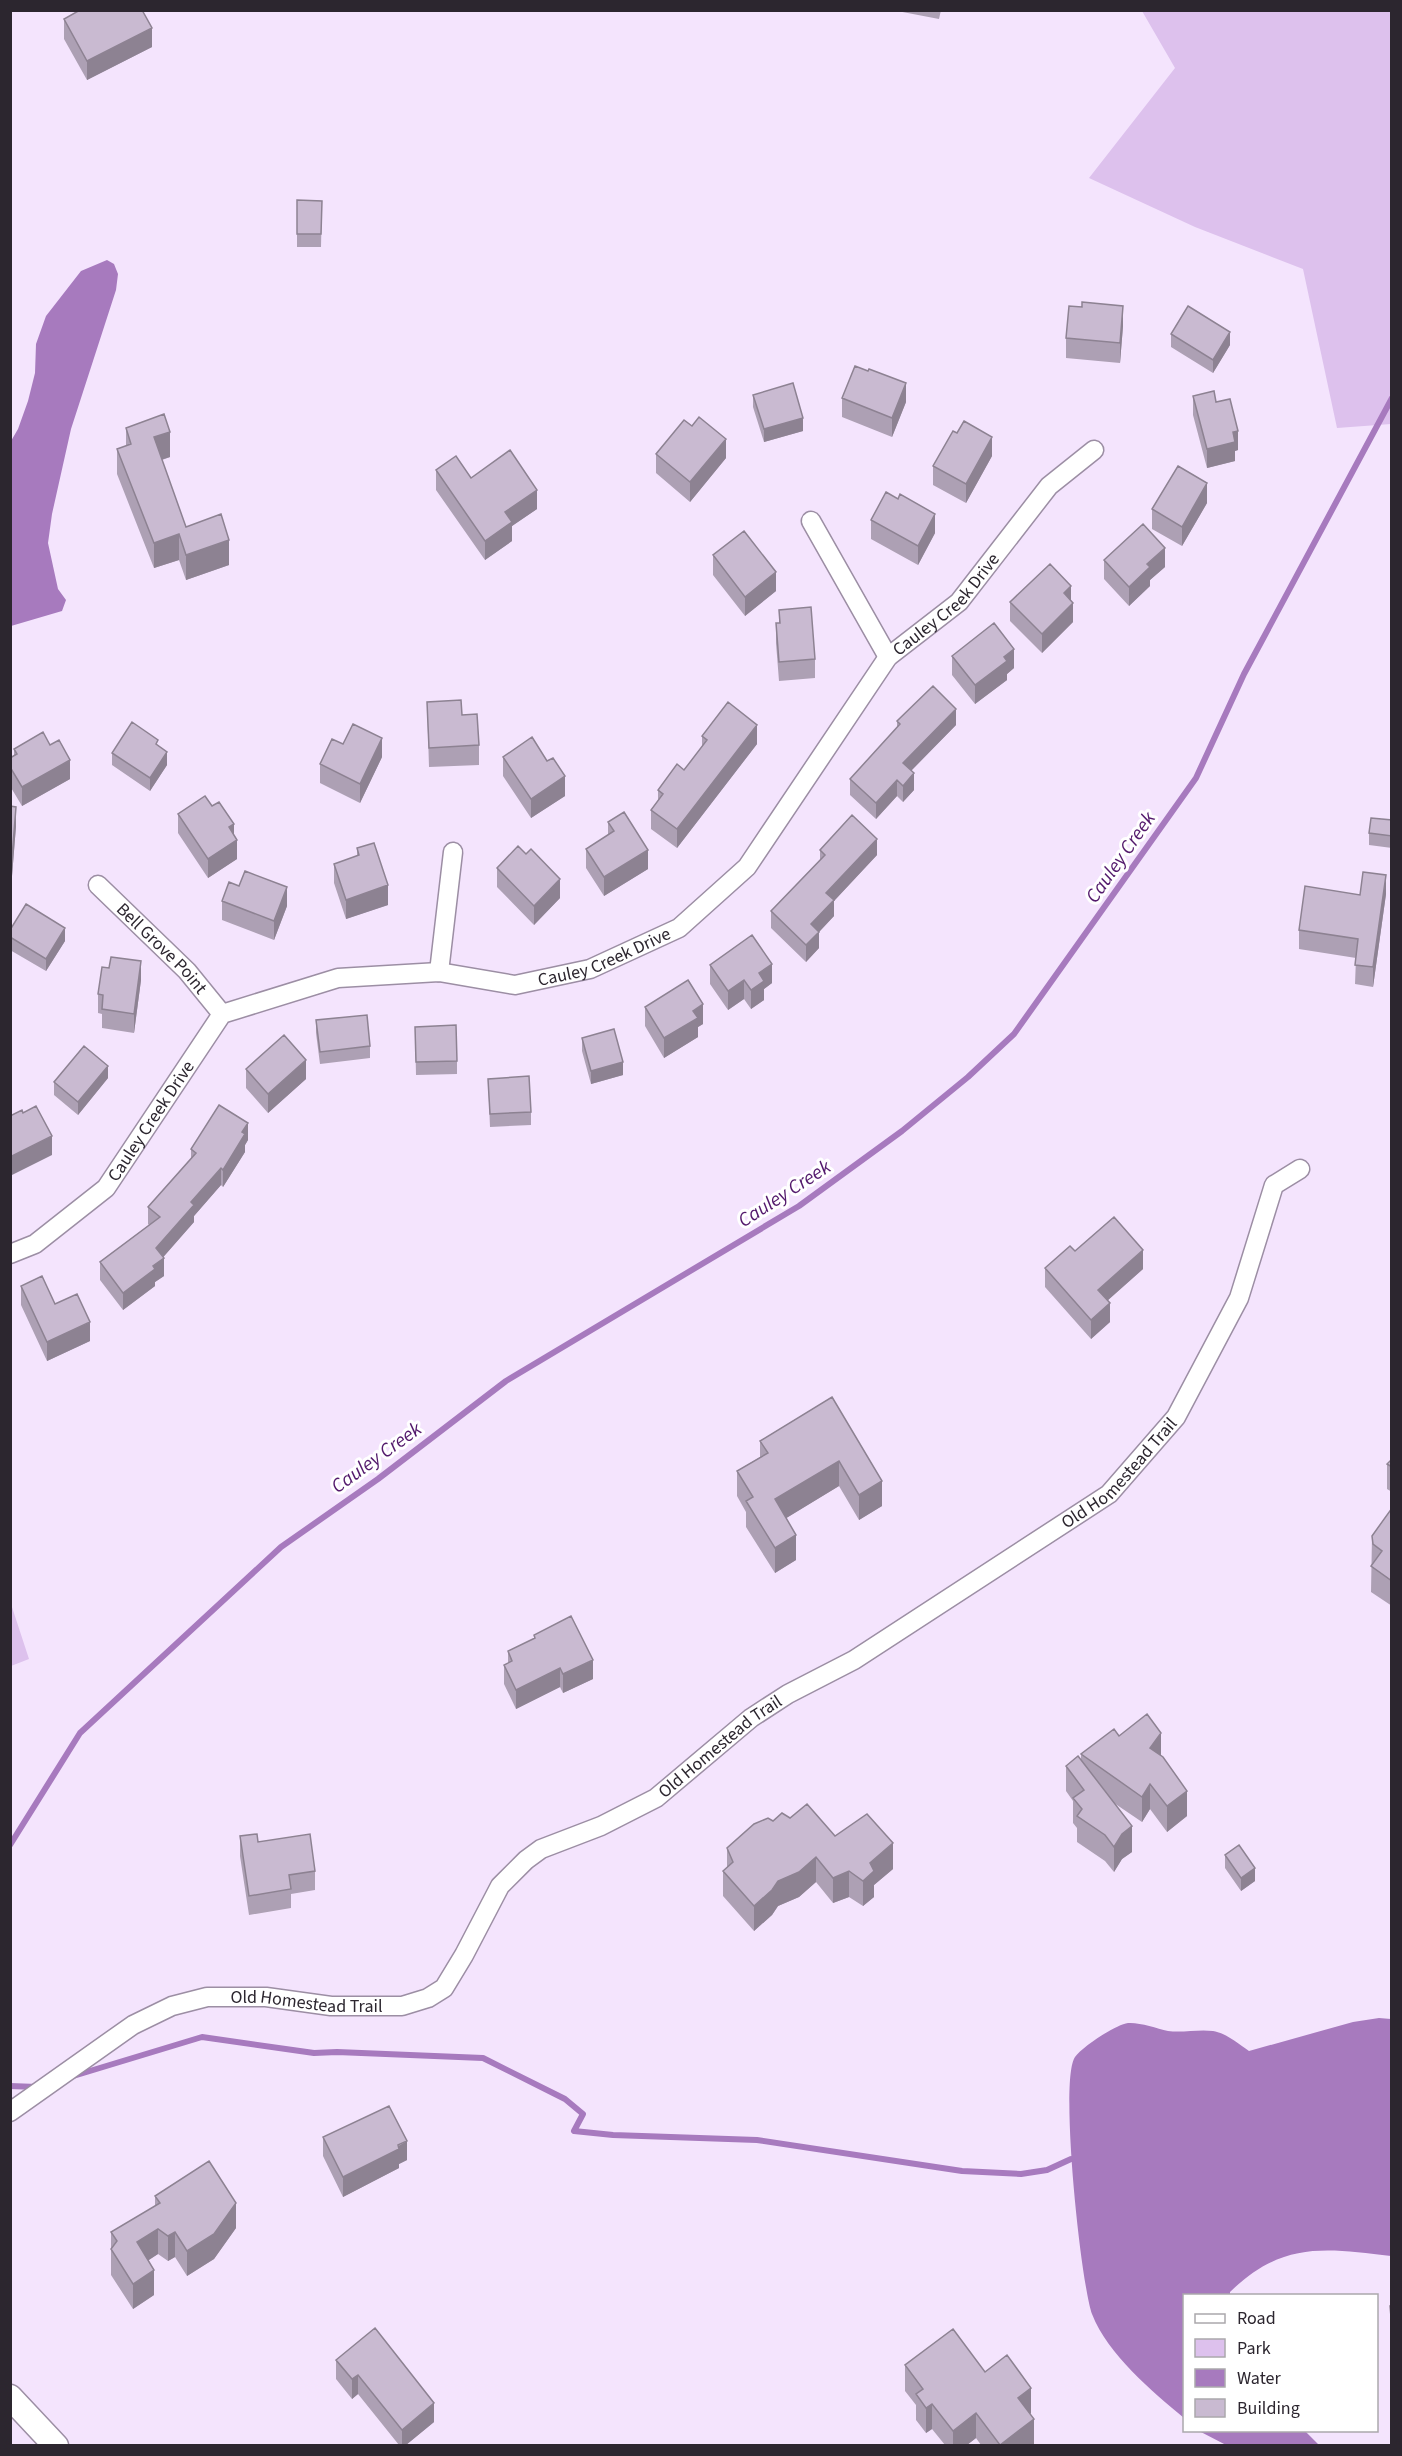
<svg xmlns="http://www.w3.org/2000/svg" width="1402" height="2456" viewBox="0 0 1402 2456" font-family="'Source Sans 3',sans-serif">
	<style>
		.green { fill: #ddc1ed }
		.water { fill: #a77abe }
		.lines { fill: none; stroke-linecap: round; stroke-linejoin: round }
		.stream { stroke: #a77abe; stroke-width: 6 }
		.street-casing { stroke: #9c8ea4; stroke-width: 21 }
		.secondary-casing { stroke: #9c8ea4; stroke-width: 27 }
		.street { stroke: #fff; stroke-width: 18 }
		.secondary { stroke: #fff; stroke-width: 24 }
		.wall { fill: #ada0b4 }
		.shaded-wall { fill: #8d8292 }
		.building { fill: #c9bad1; stroke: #8d8292; stroke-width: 1.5 }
		.labels { text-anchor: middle; stroke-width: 6; stroke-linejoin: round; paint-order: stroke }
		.street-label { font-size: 18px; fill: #2c262f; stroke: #fff }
		.water-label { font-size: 20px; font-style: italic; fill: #53196c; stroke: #fff }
	</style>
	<rect width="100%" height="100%" fill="#f4e4fd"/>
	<path class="green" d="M1142 11H1391V424L1337 428 1303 269 1195 227 1089 178 1175 68Z
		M11 1604 29 1659 11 1666H10Z"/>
	<path class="water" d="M107 260 114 264 118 274 116 290 71 429 52 514 48 543 58 589 66 600 62 611 11 626V441L18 429 28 401 35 373 36 344 46 316 81 271Z
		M1379 2018 1391 2019V2256C1325 2248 1282 2241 1230 2292V2295L1184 2296V2418C1152 2391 1108 2355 1092 2314 1081 2284 1059 2080 1075 2057 1082 2047 1115 2025 1128 2023 1139 2022 1156 2028 1168 2031 1183 2033 1198 2029 1213 2031 1226 2033 1239 2044 1249 2051L1353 2022Z
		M1199 2431H1305L1319 2445H1226Z"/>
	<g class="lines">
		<path class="stream" d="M10 1845 80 1733 281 1547 378 1479 506 1381 799 1206 902 1131 968 1077 1014 1034 1196 778 1244 674 1392 398
			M70 2077 202 2037 314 2053 337 2052 483 2058 565 2099 583 2114 574 2131 613 2135 757 2140 962 2171 1021 2174 1047 2170 1071 2159
			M10 2086 37 2087"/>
		<defs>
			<g id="street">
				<path d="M811 521 888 657"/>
				<path id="s1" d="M98 885 187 971 222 1014"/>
				<path d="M439 972 453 852"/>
				<path id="s2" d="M10 1254 35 1244 106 1188 222 1014 338 978 439 972 515 985 590 969 679 928 747 867 888 657 959 602 1049 486 1094 450"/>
				<path id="s3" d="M10 2112 133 2025 172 2006 207 1997H266L331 2006H402L428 1998 444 1988 464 1955 500 1886 526 1860 541 1849 601 1826 656 1798 751 1718 788 1694 854 1660 1109 1494 1176 1417 1239 1298 1274 1185 1300 1169"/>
			</g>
			<path id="secondary" d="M10 2397 56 2446"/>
		</defs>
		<use href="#street" class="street-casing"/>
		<use href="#secondary" class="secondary-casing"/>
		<use href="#street" class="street"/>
		<use href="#secondary" class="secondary"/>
	</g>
	<path class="wall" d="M892 10H941L939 19Z
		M64 19 152 47 87 80 64 39Z
		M297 200 322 201 321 247H297Z
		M1123 326 1120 363 1066 358V338Z
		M1171 334 1230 345 1213 373 1171 347Z
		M753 395 803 431 764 442 753 407Z
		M1193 396 1216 402 1238 450 1235 451V461L1207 468 1193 415Z
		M842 398 906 402 892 437 842 417Z
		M126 428 170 457 162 460 186 527 229 565 186 580 179 560 154 568 117 474V449L126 446Z
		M957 433 992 456 966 503 933 485V466Z
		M656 454 726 458 690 502 656 473Z
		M436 470 471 478 537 509 512 526V541L485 560 436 490Z
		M898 499 935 533 918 565 871 539V520Z
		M1207 503 1182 546 1152 529V509Z
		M713 555 776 591 745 616 713 575Z
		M1104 560 1165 567 1150 580V586L1129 606 1104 579Z
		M1071 601 1073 622 1042 653 1010 621V602Z
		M779 610 815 659V678L779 681 776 643V623H779Z
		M952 656 1014 668 1007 674V680L975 704 952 675Z
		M427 702 462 715 479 745V765L429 767Z
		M897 721 956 725 911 771 914 790 903 802 897 796 876 819 850 795V779L897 728Z
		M702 736 757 744 677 848 651 829V810L658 801V790L684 770 702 747Z
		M343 744 382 757 360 803 320 783V764Z
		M158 746 167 765 150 791 112 765V753Z
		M14 749 70 779 22 806 10 786V758L14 756Z
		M503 757 547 761 565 796 531 818 503 776Z
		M10 806 16 826 12 876H10Z
		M212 806 234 835 237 859 208 878 178 833V814Z
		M1392 820V848L1369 845V833Z
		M608 822 648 869 604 896 586 868V849L608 835Z
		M357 848 388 905 346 919 334 883V864L357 856Z
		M820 850 877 855 834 901V916L819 932V948L806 962 771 928V911L820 860Z
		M497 868 560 898 534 925 497 887Z
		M239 886 287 906 274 940 222 920V901Z
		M1386 894 1373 987 1355 984 1356 958 1299 949V930L1360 895Z
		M10 930 65 941 46 971 10 950Z
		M710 965 772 983 764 989V1000L751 1009 744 999 728 1010 710 984Z
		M141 980 134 1033 102 1028V1014L98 1013V994Z
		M645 1007 703 1024 698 1027V1037L664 1058 645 1026Z
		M316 1020 370 1046V1058L320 1064 316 1033Z
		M415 1027 457 1061V1074L416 1075Z
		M582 1038 623 1075 591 1084 582 1051Z
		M246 1069 306 1079 268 1113 246 1088Z
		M108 1078 78 1115 54 1095V1082Z
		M488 1079 531 1112V1125L490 1127Z
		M248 1140 245 1145V1152L223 1187 221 1185 194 1216V1222L163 1257 164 1276 155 1282V1286L123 1310 100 1280V1262L149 1225 148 1224V1207L191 1159V1149Z
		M1075 1251 1143 1269 1108 1300 1110 1322 1091 1339 1045 1287V1268Z
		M21 1286 55 1304 90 1341 47 1361 21 1305Z
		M832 1397 882 1506 859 1520 839 1486 786 1518 796 1560 775 1573 746 1527V1512L737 1496V1471L760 1457V1441Z
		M1392 1459V1492L1387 1489V1464Z
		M1392 1508V1606L1371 1592 1372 1536Z
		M534 1635 593 1679 563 1693 560 1687 516 1709 504 1684V1665L508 1663V1651L534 1639Z
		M1119 1736 1161 1756 1187 1816 1167 1832 1150 1809 1142 1822 1114 1803 1132 1852 1122 1859 1114 1872 1105 1861 1077 1842V1828L1073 1823V1801L1066 1791V1766L1081 1760V1754Z
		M790 1818 835 1836 893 1869 874 1885V1897L863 1906 849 1897 833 1903 816 1882 799 1897 778 1906 772 1915 754 1931 723 1896V1871L727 1868V1848Z
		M240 1836 315 1871V1890L291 1894V1908L249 1915 240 1856Z
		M1225 1855 1255 1881 1241 1891 1225 1868Z
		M323 2137 407 2160 399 2164V2168L343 2197 323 2156Z
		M155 2196 236 2228 214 2259 187 2276 175 2257 168 2261 158 2254 148 2260 154 2295 133 2309 111 2275V2232L155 2206Z
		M1390 2306H1392V2347L1390 2325Z
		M336 2360 434 2422 406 2445H399L358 2394 352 2399 336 2379Z
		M905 2365 985 2372 1031 2413 1030 2414 1034 2445H981L976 2438 967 2445H945L932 2429 926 2433 916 2420V2405L905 2391Z"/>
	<path class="shaded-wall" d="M152 28V47L87 80V61Z
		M12 92V112L10 121V102Z
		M1123 306V326L1120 363V343Z
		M1230 332V345L1213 373V360Z
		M906 383V402L892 437V418Z
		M803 418V431L764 442V429Z
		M1238 431V450L1235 451V461L1207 468V449L1233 432Z
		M170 432V457L154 462V437Z
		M992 437V456L966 503V484Z
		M726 439V458L690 502V482Z
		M1207 483V503L1182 546V527Z
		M537 490V509L512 526V541L485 560V541L505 512Z
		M935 514V533L918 565V546Z
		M179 534V560L154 568V543Z
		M229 540V565L186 580V555Z
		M1165 548V567L1150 580V586L1129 606V587L1147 564Z
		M776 572V591L745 616V597Z
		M1071 586V605L1064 593Z
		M1073 603V622L1042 653V634Z
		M1014 649V668L1007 674V680L975 704V685L1004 657Z
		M956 709V725L903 779V763Z
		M757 725V744L677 848V829Z
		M382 738V757L360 803V784Z
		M167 752V765L150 791V778Z
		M70 760V779L22 806V787Z
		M914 773V790L903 802V786Z
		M565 776V796L531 818V799Z
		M897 780V796L876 819V803Z
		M16 807V826L12 876V857Z
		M234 824V842L237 840V859L208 878V859L229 827Z
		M877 839V855L834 901V916L819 932V948L806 962V945L811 924 826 893Z
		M648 850V869L604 896V877Z
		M1386 875V894L1373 987V967Z
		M560 879V898L534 925V906Z
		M388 885V905L346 919V900Z
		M287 887V906L274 940V921Z
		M65 928V941L46 971V959Z
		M141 961V980L134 1033V1014Z
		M772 964V983L764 989V1000L751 1009V990L759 973Z
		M744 980V999L728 1010V991Z
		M703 1004V1024L698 1027V1037L664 1058V1038L693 1011Z
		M306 1060V1079L268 1113V1094Z
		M623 1062V1075L591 1084V1071Z
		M108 1066V1078L78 1115V1102Z
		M248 1123V1140L245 1145V1152L223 1187V1170L242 1132Z
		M52 1136V1155L10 1176V1157Z
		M221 1168V1185L194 1216V1222L159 1262 164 1258V1276L155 1282V1286L123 1310V1293L156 1248 191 1202Z
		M1143 1250V1269L1098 1309V1290Z
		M1110 1303V1322L1091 1339V1320Z
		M90 1322V1341L47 1361V1342Z
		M839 1461V1486L775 1525V1499Z
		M882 1481V1506L859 1520V1495Z
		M796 1535V1560L775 1573V1548Z
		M593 1660V1679L563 1693V1674Z
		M560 1668V1687L516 1709V1690Z
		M1161 1733V1758L1150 1748Z
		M1150 1784V1809L1142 1822V1797Z
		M1187 1791V1816L1167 1832V1806Z
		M1132 1826V1852L1122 1859 1114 1872V1847L1122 1834Z
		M893 1843V1869L874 1885V1897L863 1906V1881L870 1863Z
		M816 1857V1882L799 1897 778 1906 772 1915 754 1931V1906L778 1881Z
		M1255 1868V1881L1241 1891V1878Z
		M849 1871V1897L833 1903V1878Z
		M407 2141V2160L399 2164V2168L343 2197V2177Z
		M236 2203V2228L214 2259 187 2276V2251Z
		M158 2229V2254L137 2268V2242Z
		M175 2232V2257L168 2261V2236Z
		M154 2270V2295L133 2309V2284Z
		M358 2375V2394L352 2399V2379Z
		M1031 2388V2413L1018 2423V2398Z
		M434 2403V2422L406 2445H402V2430Z
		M932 2404V2429L926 2433V2408Z
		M976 2413V2438L967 2445H953V2431Z
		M1034 2419V2445H1000Z"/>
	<path class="building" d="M80 10H142L152 28 87 61 64 19Z
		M297 200 322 201 321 234H297Z
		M1082 302 1123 306 1120 343 1066 338 1069 306 1082 307Z
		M1188 306 1230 332 1213 360 1171 334Z
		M855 366 868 371 869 369 906 383 892 418 842 398Z
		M793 383 803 418 764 429 753 395Z
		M1214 391 1216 402 1230 399 1238 431 1233 432 1235 442 1207 449 1193 396Z
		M164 414 170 432 154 437 186 527 221 514 229 540 186 555 179 534 154 543 117 449 131 444 126 428Z
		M699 417 726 439 690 482 656 454 684 420 692 426Z
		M964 421 992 437 966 484 933 466 953 431 957 433Z
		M510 450 537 490 505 512 512 522 485 541 436 470 456 456 471 478Z
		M1178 466 1207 483 1182 527 1152 509Z
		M886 492 898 499 900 494 935 514 918 546 871 520Z
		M1143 524 1165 548 1147 564 1150 567 1129 587 1104 560Z
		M744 531 776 572 745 597 713 555Z
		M1050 564 1071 586 1064 593 1073 603 1042 634 1010 602Z
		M811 607 815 659 779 662 776 623H780L779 610Z
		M994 623 1014 649 1004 657 1007 661 975 685 952 656Z
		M933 686 956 709 903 763 914 773 903 786 897 780 876 803 850 779 900 724 897 721Z
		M461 700 462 715 477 714 479 745 429 748 427 702Z
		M728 702 757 725 677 829 651 810 663 794 658 790 677 764 684 770 707 740 702 736Z
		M132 722 158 740 156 744 167 752 150 778 112 753Z
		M353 724 382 738 360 784 320 764 332 739 343 744Z
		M43 732 50 745 59 740 70 760 22 787 10 767V758L17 754 14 749Z
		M532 737 547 761 553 758 565 776 531 799 503 757Z
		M205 796 212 806 219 802 234 824 229 827 237 840 208 859 178 814Z
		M10 806 16 807 12 857H10Z
		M624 812 648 850 604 877 586 849 614 831 608 822Z
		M852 815 877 839 826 893 834 900 811 924 819 932 806 945 771 911 825 855 820 850Z
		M1371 818 1392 820V836L1369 833Z
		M374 843 388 885 346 900 334 864 359 855 357 848Z
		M518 846 526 854 531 849 560 879 534 906 497 868Z
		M245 871 287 887 274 921 222 901 229 882 239 886Z
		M1363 872 1386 875 1373 967 1355 965 1358 939 1299 930 1305 886 1360 895Z
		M26 904 65 928 46 959 10 937V930Z
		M752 935 772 964 759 973 764 981 751 990 744 980 728 991 710 965Z
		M111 957 141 961 134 1014 102 1009 103 995 98 994 102 967 109 968Z
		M688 980 703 1004 693 1011 698 1018 664 1038 645 1007Z
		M367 1015 370 1046 320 1052 316 1020Z
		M456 1025 457 1061 416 1062 415 1027Z
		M614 1029 623 1062 591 1071 582 1038Z
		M284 1035 306 1060 268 1094 246 1069Z
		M84 1046 108 1066 78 1102 54 1082Z
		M529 1076 531 1112 490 1114 488 1079Z
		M219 1105 248 1123 242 1132 245 1134 223 1170 221 1168 191 1202 194 1205 156 1248 164 1258 153 1266 155 1269 123 1293 100 1262 160 1217 148 1207 196 1153 191 1149Z
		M36 1106 52 1136 10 1157V1116L22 1110 23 1113Z
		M1114 1217 1143 1250 1098 1290 1110 1303 1091 1320 1045 1268 1070 1246 1075 1251Z
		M42 1276 55 1304 77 1294 90 1322 47 1342 21 1286Z
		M832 1397 882 1481 859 1495 839 1461 775 1499 796 1535 775 1548 746 1501 753 1497 737 1471 768 1453 760 1441Z
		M1392 1459V1467L1387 1464Z
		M1392 1508V1581L1371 1566 1382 1551 1373 1544 1372 1536Z
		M571 1616 593 1660 563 1674 560 1668 516 1690 504 1665 512 1661 508 1651 535 1638 534 1635Z
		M1147 1714 1161 1733 1150 1748 1163 1757 1187 1791 1167 1806 1150 1784 1142 1797 1081 1754 1114 1729 1119 1736Z
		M1078 1756 1132 1826 1122 1834 1114 1847 1105 1835 1077 1816 1082 1809 1073 1798 1084 1790 1066 1766Z
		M807 1804 835 1836 867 1814 893 1843 870 1863 874 1871 863 1881 849 1871 833 1878 816 1857 799 1872 778 1881 772 1890 754 1906 723 1871 733 1862 727 1848 754 1824 768 1818 773 1821 782 1813 790 1818Z
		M257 1834 258 1842 310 1834 315 1871 289 1875 291 1889 249 1896 240 1836Z
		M1239 1845 1255 1868 1241 1878 1225 1855Z
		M389 2106 407 2141 398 2145 399 2149 343 2177 323 2137Z
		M209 2161 236 2203 214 2234 187 2251 175 2232 168 2236 158 2229 137 2242 154 2270 133 2284 111 2249 117 2241 111 2232 160 2203 155 2196Z
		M1390 2306H1392V2328Z
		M375 2328 434 2403 402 2430 358 2375 352 2379 336 2360Z
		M953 2329 985 2372 1007 2355 1031 2388 1018 2398 1034 2419 1000 2445 976 2413 953 2431 932 2404 926 2408 916 2394 923 2389 905 2365Z"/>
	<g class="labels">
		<g class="street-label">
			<text dy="6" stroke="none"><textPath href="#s2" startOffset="1224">Cauley Creek Drive</textPath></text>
			<text dy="6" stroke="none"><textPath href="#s1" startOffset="90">Bell Grove Point</textPath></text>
			<text dy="6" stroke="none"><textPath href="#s2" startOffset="720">Cauley Creek Drive</textPath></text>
			<text dy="6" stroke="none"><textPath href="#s2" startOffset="198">Cauley Creek Drive</textPath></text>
			<text dy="6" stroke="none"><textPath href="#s3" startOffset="1338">Old Homestead Trail</textPath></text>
			<text dy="6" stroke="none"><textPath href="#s3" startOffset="852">Old Homestead Trail</textPath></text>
			<text dy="6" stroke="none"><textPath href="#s3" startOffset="330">Old Homestead Trail</textPath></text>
		</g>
		<g class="water-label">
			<text transform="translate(1120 857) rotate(-55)" y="7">Cauley Creek</text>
			<text transform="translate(784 1193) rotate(-33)" y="7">Cauley Creek</text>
			<text transform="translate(376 1457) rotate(-36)" y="7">Cauley Creek</text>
		</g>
	</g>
	<rect width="1402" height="2456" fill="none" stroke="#2c262f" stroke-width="24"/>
	<rect x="1183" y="2294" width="195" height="138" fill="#ffffff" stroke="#aba8ac" stroke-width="1.5"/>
	<rect x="1195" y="2314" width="30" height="9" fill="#ffffff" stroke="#aba8ac" stroke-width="1.5"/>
	<text x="1237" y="2324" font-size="18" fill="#2c262f">Road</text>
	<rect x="1195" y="2339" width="30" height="18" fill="#ddc1ed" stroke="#aba8ac" stroke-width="1.5"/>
	<text x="1237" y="2354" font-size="18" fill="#2c262f">Park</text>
	<rect x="1195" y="2369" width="30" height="18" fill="#a77abe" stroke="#aba8ac" stroke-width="1.5"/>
	<text x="1237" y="2384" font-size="18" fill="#2c262f">Water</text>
	<rect x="1195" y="2399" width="30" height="18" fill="#c9bad1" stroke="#aba8ac" stroke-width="1.5"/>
	<text x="1237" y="2414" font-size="18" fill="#2c262f">Building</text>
</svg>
